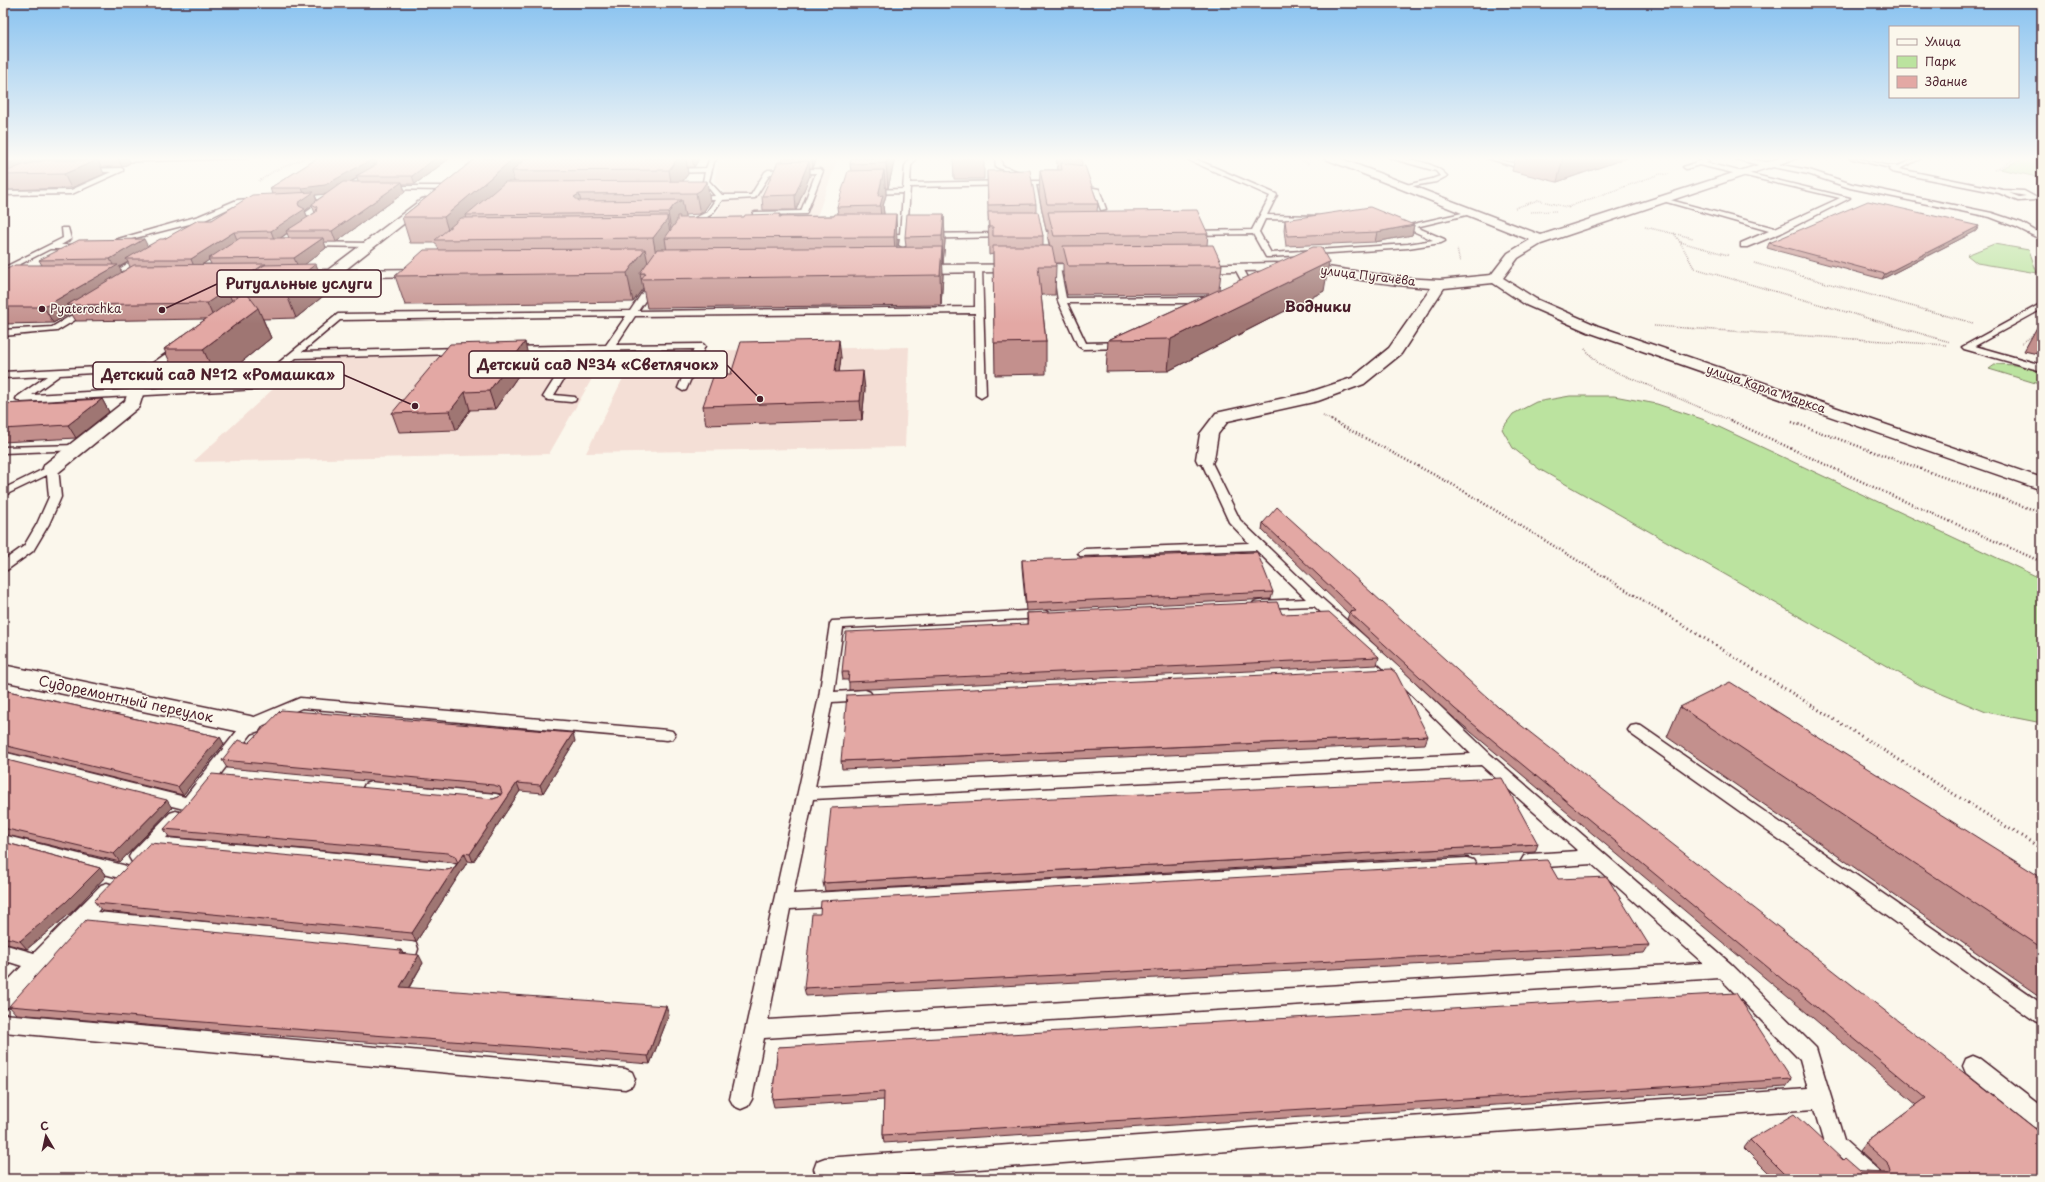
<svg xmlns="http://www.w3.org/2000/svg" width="2045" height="1182" viewBox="0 0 2045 1182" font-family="'Playpen Sans',sans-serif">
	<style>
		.built { fill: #f4dfd6 }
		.green { fill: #bbe39f; stroke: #828165 }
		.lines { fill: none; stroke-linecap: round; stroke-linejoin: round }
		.lane-casing { stroke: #4a1f2b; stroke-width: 3 }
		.street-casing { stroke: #4a1f2b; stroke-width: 3 }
		.path-far2 { stroke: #4a1f2b; stroke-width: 1.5; stroke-dasharray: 0.5 1.5; stroke-linecap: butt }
		.path-far1 { stroke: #4a1f2b; stroke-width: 2.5; stroke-dasharray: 1 2.5; stroke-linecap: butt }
		.path { stroke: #4a1f2b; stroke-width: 3; stroke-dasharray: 1 3.5; stroke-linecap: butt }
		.lane { fill: #fbf7ec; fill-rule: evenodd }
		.street { fill: #fbf7ec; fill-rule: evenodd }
		.wall { fill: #c3908d; stroke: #4a1f2b; fill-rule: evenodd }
		.shaded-wall { fill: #9f7673; stroke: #4a1f2b }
		.building { fill: #e3a8a4; stroke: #4a1f2b }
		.poi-dot { fill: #4a1f2b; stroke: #fbf7ec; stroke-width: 1.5 }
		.labels { text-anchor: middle; stroke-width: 3; stroke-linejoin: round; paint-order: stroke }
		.far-street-label { font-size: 12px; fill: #4a1f2b; stroke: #fbf7ec }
		.far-poi-label { font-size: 12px; fill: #4a1f2b; stroke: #fbf7ec; text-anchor: start }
		.street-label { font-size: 14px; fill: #4a1f2b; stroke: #fbf7ec }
		.far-district-label { font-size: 15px; font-weight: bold; fill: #4a1f2b; stroke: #fbf7ec }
		.leader { fill: none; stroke: #4a1f2b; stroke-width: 1.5 }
		.callout-dot { fill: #4a1f2b; stroke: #fbf7ec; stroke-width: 1.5 }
		.callout { fill: #fbf7ec; stroke: #4a1f2b; stroke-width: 1.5 }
		.callout-label { font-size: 15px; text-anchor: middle; font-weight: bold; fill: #4a1f2b }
	</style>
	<rect width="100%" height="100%" fill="#fbf7ec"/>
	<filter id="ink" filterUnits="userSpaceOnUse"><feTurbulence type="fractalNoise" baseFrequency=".025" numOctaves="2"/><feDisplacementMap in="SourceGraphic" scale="8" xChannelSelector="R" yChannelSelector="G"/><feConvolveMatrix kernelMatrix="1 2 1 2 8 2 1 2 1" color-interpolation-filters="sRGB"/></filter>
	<g filter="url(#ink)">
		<path class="built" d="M837 160 814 225 708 227 727 196 714 181 719 161Z
			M909 347 905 447 586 453 636 352Z
			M606 354 549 454 193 462 306 359Z"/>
		<path class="green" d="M2024 158H2042V178L2000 169Z
			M1994 244 2029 250 2037 273 1977 263 1967 255Z
			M1996 364 2015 365 2042 372V385L1989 369Z
			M1570 396H1614L1657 404 1702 419 2042 579V723L1986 712 1920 685 1539 469 1513 448 1502 429 1513 414 1536 402Z"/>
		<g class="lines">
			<defs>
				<path id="lane" d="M112 158H247L113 162 110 160Z
					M710 158H717L714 162 709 181 722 195H751L765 172 768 170 820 169 823 171 806 214 753 215V213L755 212 801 211 816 173 770 174 755 198 722 200 712 214 689 228H683V224L707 212 715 200H692L690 199V197L715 196 703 181 705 172 671 173 668 171 671 169 706 168Z
					M910 158H916L911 166 910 183 1016 181 1015 174 996 167 995 158H1001L1002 166 1020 172 1023 183 1020 185 910 187 907 234 1005 233 1009 235 1008 237 907 239V245L903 247 899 245 900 239H876V235H879L900 234 903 193 868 194 865 192 868 190 903 189 905 166Z
					M1184 158H1193L1276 194 1277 195 1267 215 1318 216V220H1315L1265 219 1259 232 1271 253 1408 244 1433 240 1393 222 1397 220 1409 225 1471 211 1475 213 1416 227 1444 239 1445 241 1441 243 1408 248 1269 257H1266L1253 234 1188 235V231H1191L1252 230 1270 196Z
					M1390 158C1407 158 1436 162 1447 176L1436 182 1402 188V186L1432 179 1440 176 1436 171Z
					M1487 158C1497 158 1507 163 1516 163 1524 163 1532 158 1541 158L1516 167Z
					M1732 158H1745L1809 170 1852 184 1992 213 2022 223 2042 235V240L2016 227 1990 217 1850 188 1808 174 1773 167 1770 168Z
					M1849 158C1865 158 1880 166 1895 166 1903 166 1911 158 1922 158L1899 169 2003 190 2024 191 2037 198 2034 200 2018 201 1999 193 1892 172 1889 170 1890 168ZM2009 193 2026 196 2019 197Z
					M1706 159 1709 161 1706 163 1850 198 1781 233 1747 247H1741V243L1769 231 1656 199 1659 197 1775 228 1840 198 1699 165 1686 169 1683 167Z
					M121 168 123 169V171L72 194 3 195V191L71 190 111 172H85L83 171V169Z
					M371 172 376 173 346 189 312 214 319 217V221L281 246H275V242L311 219 305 215V213L342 187Z
					M1058 181 1099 189 1106 209 1101 210 1094 191 1058 185H1036L1046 232H1065L1069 234 1065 236 1047 237 1052 262 1048 264 1044 262 1039 237H1025L1021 235 1025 233 1038 232 1029 183 1032 181Z
					M386 186H444L447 188 444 190 384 189 383 188Z
					M262 198 264 199V201L240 203 205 220 108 245 104 243 199 216 237 200Z
					M62 228H68L71 239 61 245H81L85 247 84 249H50L3 273V268L63 238Z
					M304 242 370 243 374 245 370 247 307 246 303 244Z
					M141 255 148 257 117 277 110 275Z
					M1235 265H1241L1255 290 1254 292 1244 294 1243 292 1246 289 1234 267Z
					M1053 266 1060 268 1066 298 1211 297 1215 300 1211 303H1067L1086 343 1125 342 1130 345 1125 348 1083 349 1078 346 1058 301Z
					M975 267 982 269 986 395 981 398 976 395 975 313 635 316 616 345 703 344 705 346 686 390 683 391 678 388 694 349 581 351 554 395 575 397 576 399 575 401 571 402 548 400 543 397 572 351 510 353 505 350 510 347 606 345 626 316 340 320 302 352 461 348 466 351 461 354 296 358 260 388 257 389 21 402 16 399 17 397 47 376 3 378V372L156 364 159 365V369L60 375 32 395 254 383 338 314 630 311 652 278H655L659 280 638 311 975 307Z
					M2042 303V309L1975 346 2042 365V371L1964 349 1962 347Z
					M87 306 90 307V311L57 331 3 336V330L52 327Z
					M77 445 81 446 82 448 81 450 3 453V447Z
					M1205 456 1210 459 1240 520 1309 587 1399 667 1491 755 1731 964 1816 1048 1844 1140 1879 1171 1882 1179H1855L1827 1154 1814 1109 840 1179H822L817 1177 814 1169 817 1161 825 1158 1808 1089 1800 1060 1720 978 764 1038 752 1099 748 1106 741 1109 734 1106 730 1099 819 697 830 624 832 621 1044 610 1051 614 1044 618 843 628 834 692 865 690 870 692 872 695 870 698 865 700 832 702 815 787 1471 754 1389 673 1314 606 1254 608 1252 605 1254 602 1259 601 1306 599 1256 550 1080 556 1078 553 1084 549 1249 543 1229 522 1200 459ZM1481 765 1578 851 1530 854 1524 856 1521 861 1524 866 1530 868 1592 864 1703 963 768 1020 790 909 1467 872 1473 870 1476 865 1473 860 1467 858 793 894 813 799Z
					M52 465 58 468 61 497 49 524 33 551 7 570 3 571V561L24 546 37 524 49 497 47 475 3 496V489Z
					M300 698 667 730 672 731 675 735 672 739 667 740 302 708 255 729 199 802 196 803 194 808 188 810 3 764V752L185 797 245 721Z
					M1636 725 1641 726 2042 1004V1024L2035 1021 1631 734 1628 730 1631 726Z
					M371 782 496 794 502 796 504 800 502 804 496 806 371 794 365 792 363 788 365 784Z
					M176 811 182 813 184 817 166 838 451 863 457 865 460 870 457 875 451 877 155 850C148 858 143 865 132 862L129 857 132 852 170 813Z
					M3 835 123 865 129 867 132 872 129 877 123 879 3 847Z
					M107 883 113 885 116 890 97 912 409 941 416 943 418 949 416 955 409 957 84 926 10 1006 3 1009V986L22 966 3 960V944L34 953 101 885Z
					M3 1014 625 1069 632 1072 635 1079 632 1086 625 1089 3 1032Z
					M1973 1056 1980 1059 2042 1107V1130L2034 1127 1966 1073 1963 1066 1966 1059Z"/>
				<path id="street" d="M1323 158H1339L1541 235 1780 158H1797L1541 244 1518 258 1503 278 1536 299 1598 326 2042 478V490L1588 332 1526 305 1493 283 1444 288 1401 354 1364 384 1318 401 1228 421 1218 434 1214 459 1212 463 1205 465 1198 463 1196 459 1200 434 1216 413 1307 393 1352 378 1389 348 1431 288C1394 286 1358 279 1322 274 1279 269 1234 271 1191 272L1186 271 1184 268 1186 265 1275 263 1321 266 1401 278 1440 280 1491 275 1508 253 1530 240Z
					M426 198 432 201 430 203 345 270 427 269 432 270 434 273 432 276 291 278 286 277 284 274 286 271 291 270H328L422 199Z
					M1093 264 1098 265 1100 268 1098 271 913 273 906 269 913 265Z
					M192 337 197 339 200 342 197 345 147 382 139 407 59 472 52 474 45 472 43 468 45 464 125 401 133 377 187 339Z
					M3 665 250 716 259 719 263 725 259 731 250 734 3 681Z"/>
			</defs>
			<use href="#lane" class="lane-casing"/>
			<use href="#street" class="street-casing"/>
			<path class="path-far2" d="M1297 158 1309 164
				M1994 170 2017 158
				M2036 178 2042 179
				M259 181 274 171 305 158
				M1568 207 1660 174H1669
				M1515 208 1538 200 1570 208
				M1529 212 1556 211
				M1645 227 1693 238
				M1674 233 1680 242 1728 255
				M1680 242 1694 268 1950 342
				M1457 249 1460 262
				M1754 263 1973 323
				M1654 326 1947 345
				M2022 343 2035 334
				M1585 349 1600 365 1732 421
				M1323 416 1333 421"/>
			<path class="path-far1" d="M1331 420 1457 487 1664 613
				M1730 420 1895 497 2042 562
				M1792 422 2042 513"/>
			<path class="path" d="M1662 612 2042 849"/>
			<use href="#lane" class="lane"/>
			<use href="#street" class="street"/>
		</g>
		<path class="wall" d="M3 158H128L130 163 122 167H101L104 174 71 188 3 190Z
			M318 158H450L415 184H403L405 192 336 242H324L326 248 304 264 327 293 296 318 263 319 271 338 218 381 179 382 164 349 206 319 76 321 71 313 53 323 3 324V271L42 265 39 260 148 246 164 239 212 220 272 194 270 188ZM357 178 358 182H349ZM326 194 317 200 315 195ZM312 205 315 213 308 218 305 211ZM287 233 289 238H280ZM209 260 211 264H203ZM128 262 130 267 122 272 119 267Z
			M476 158H700L694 167H687L688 174 683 181 710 202 704 211 700 214 685 215V218L834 216 838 214 837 207 851 171 850 164 852 158H895L888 188H886V195L883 206 884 214 897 241V247H906L905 237 944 214 945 241 943 264H942L943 275 941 305 647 308 643 288 633 302 405 305 395 276 439 250 436 243H410L402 217Z
			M782 158H817L813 168H810V175L796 210H763L762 196 783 162Z
			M953 158H984V179H954Z
			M1056 158H1082V166L1098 204 1097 211 1208 234 1207 245 1222 265 1219 289 1324 291 1168 371 1106 372 1108 340 1209 294 1067 295 1063 274V263H1055L1056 266 1055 295H1041L1046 342V374L995 375 993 254 989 255 987 171 1036 204V212L1043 236V246H1050L1048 238V230H1046L1039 195 1040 170H1058Z
			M1515 158H1627L1557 182 1512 171Z
			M1285 220 1414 225 1412 235 1375 242 1286 246 1284 230Z
			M1979 226 1976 231 1882 279 1767 248 1769 243Z
			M2042 318V355L2024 351Z
			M841 357 839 372 865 389 862 420 706 425 703 406 731 374Z
			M529 360 495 409 470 410 456 430 399 432 392 413Z
			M102 399 109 412 76 438 3 442V404Z
			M1263 523 1499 708 2042 1179H1775L1744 1148 1750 1140 1843 1160 1861 1172 1881 1173 1880 1170 1859 1151 1865 1143 1917 1105 1453 717 1347 619 1349 614 1262 530Z
			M1022 560 1273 592 1271 599 1026 611 1022 567Z
			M1027 613 1282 614 1379 657 1377 665 849 690V680H843L842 672 1027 624Z
			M3 690 220 737 224 744 183 795 3 751Z
			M1680 707 2042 878V998L1667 737Z
			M1428 736 1425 744 842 769 841 761Z
			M575 741 543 793 520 791 473 862 468 861 416 942 102 911 94 901 447 870 454 868 457 864 451 862 169 837 164 829 493 799 499 797 501 794 496 793 227 768 222 760 249 743Z
			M3 759 172 808 120 862 3 834Z
			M3 842 100 868 106 876 73 911 27 949 3 943Z
			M1538 844 1535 852 825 891 823 883Z
			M1558 879 1649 945 1644 953 806 996 804 988Z
			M403 954 423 963 409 988 669 1015 650 1064 169 1027 16 1014 9 1006Z
			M778 1047 1792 1079 1786 1087 884 1143 883 1135 884 1100 774 1107 772 1099Z"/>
		<path class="shaded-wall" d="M3 158H49L53 167 3 175Z
			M118 158H128L130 163 122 167Z
			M436 158H450L415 184 412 176Z
			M514 158H546L512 171 515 186 466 215 469 228 451 240 444 217Z
			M678 158H686L688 174 673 194 669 170Z
			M692 158H700L694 167Z
			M812 158H817L813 168Z
			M887 158H895L888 188 886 163Z
			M1563 158H1627L1557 182Z
			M373 159 375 168 356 176 357 178 328 194 315 195 317 202 312 204V205L305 211 308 219 286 231 287 233 275 242 271 231 299 206 298 203 305 196 302 188Z
			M98 160 104 174 71 188 64 174Z
			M809 161 810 175 796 210 795 195Z
			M884 170 886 195 883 206 885 221 882 233 880 206 878 196Z
			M707 181 710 202 704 211 700 214 696 193Z
			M402 182 405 192 336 242 332 231Z
			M579 194 584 214 574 197Z
			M682 200 686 222 672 235 668 213 674 205Z
			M896 214 897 241 896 264 894 237Z
			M944 214 945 241 943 264 942 236Z
			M667 216 671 238H665L667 252 658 266 653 238Z
			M1414 225 1412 235 1375 242 1377 232Z
			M1979 226 1976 231 1882 279 1885 274Z
			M234 232 238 242 208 259 209 260 195 269 191 259Z
			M323 238 326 248 299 269 294 258Z
			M144 239 149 249 126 259 128 262 119 267 126 281 67 305 71 313 53 323 44 307 114 267 110 259Z
			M942 247 943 275 941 305 940 275Z
			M645 249 651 277 646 273H640L643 288 633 302 627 273Z
			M1329 262 1324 291 1168 371 1171 339Z
			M316 264 327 293 296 318 284 288Z
			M227 289 234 306 214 319 207 303Z
			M258 308 271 338 218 381 203 349Z
			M839 340 841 357 837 390 835 372Z
			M525 342 529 360 495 409 489 391Z
			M863 371 865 389 862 420 860 401Z
			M465 392 470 410 456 430 450 411Z
			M102 399 109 412 76 438 68 425Z
			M573 733 575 741 543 793 540 785Z
			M220 737 224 744 183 795 178 787Z
			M517 783 520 791 473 862 470 854Z
			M167 800 172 808 120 862 114 854Z
			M464 853 468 861 416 942 412 933Z
			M100 868 106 876 73 911 27 949 20 941Z
			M401 950 406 958 399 953Z
			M419 955 423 963 404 995 400 987Z
			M3 956 10 964 3 970Z
			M666 1006 669 1015 650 1064 648 1056Z"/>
		<path class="building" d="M14 158H21L3 166V162Z
			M318 158H436L412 176H356L376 165 377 162 373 159 325 185 302 188H270Z
			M476 158H514L444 217H402Z
			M526 158H678L669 170 512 171Z
			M852 158H887L886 163 850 164Z
			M1074 158H1082L1083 160Z
			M46 160H98L64 174 3 175V173L23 165Z
			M809 161 795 195 762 196 778 162Z
			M1061 163 1085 166 1098 204H1047L1040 170H1062Z
			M884 170 878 196 883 195 880 206 837 207 848 171Z
			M1030 170 1036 204 988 205 987 171Z
			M707 181 701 190 696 193 579 194 574 197 579 201 682 200 674 205 668 213 466 215 505 182Z
			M343 182H402L332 231H286L316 212 317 207 312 204Z
			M314 192 298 203 299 206 305 209 271 231 234 232 191 259H126L160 239H164L198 220H212L252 195Z
			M1868 201 1979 226 1885 274 1769 243Z
			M1370 207 1414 225 1377 232 1287 236 1285 220Z
			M1197 210 1208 234 1054 236 1048 212Z
			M988 212H1038L1043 236H993V227H989Z
			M780 214 779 217 834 216 835 214H896L894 237 665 238 677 221V216H680L679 218 744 217 745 215Z
			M907 214H944L942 236 905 237Z
			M667 216V220L653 238 435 240 461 218Z
			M240 238H323L294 258 208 259Z
			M144 239 110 259 39 260 79 240Z
			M1213 245 1222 265 1068 266 1063 246Z
			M993 246H1052L1056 266H1038L1046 342 994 343Z
			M942 247 940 275 641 279 646 273H640L657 249Z
			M1313 247H1321L1329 262 1171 339 1108 340Z
			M645 249 627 273 395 276 424 250Z
			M266 264 207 303 67 305 134 265Z
			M316 264 284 288 227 289 263 265Z
			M15 265H118L44 307H3V271Z
			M245 291 258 308 203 349H164Z
			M839 340 835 372 863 371 860 401 703 406 714 374H731L741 342Z
			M525 342 489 391 465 392 450 411 392 413 450 344Z
			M102 399 68 425 3 429V404Z
			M1277 507 1499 708 2042 1134V1179H1789L1750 1140 1794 1114 1843 1160 1845 1158 1861 1172 1889 1173 1890 1171 1887 1162 1865 1143 1926 1098 1455 709 1349 612 1356 611 1263 523Z
			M1257 552 1273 592 1026 603 1022 560Z
			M1277 602 1282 614 1329 612 1379 657 848 682 849 672H842L846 632 1028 624 1027 613Z
			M1391 669 1396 673 1428 736 841 761 847 695Z
			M1730 682 2042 878V948L1680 707Z
			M3 690 220 737 178 787 3 745Z
			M281 710 573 733 540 785 517 783 470 854 464 853 412 933 96 903 94 901 150 843 447 870 454 868 458 863 455 856 448 853 164 829 190 801 212 774 493 799 499 797 502 793 500 787 493 785 222 760 238 740 249 743Z
			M3 759 167 800 114 854 3 828Z
			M1502 778 1538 844 823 883 831 808Z
			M3 842 100 868 66 902 20 941 3 937Z
			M1547 860 1558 879 1607 877 1649 945 804 988 812 914H820L821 901Z
			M86 920 401 950 399 953 419 955 400 987 666 1006 648 1056 163 1019 9 1006Z
			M1736 993 1792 1079 883 1135 884 1092 772 1099 778 1047Z"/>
	</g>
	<linearGradient id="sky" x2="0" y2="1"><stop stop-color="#88c2f0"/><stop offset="0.49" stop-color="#fdfbf6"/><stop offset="1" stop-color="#fdfbf6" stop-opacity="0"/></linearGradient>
	<rect width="2045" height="324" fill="url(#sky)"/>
	<circle class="poi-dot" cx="42" cy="309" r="4"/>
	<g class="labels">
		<g class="far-street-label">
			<text transform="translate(1368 276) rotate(7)" y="4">улица Пугачёва</text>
			<text transform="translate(1766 389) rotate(19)" y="4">улица Карла Маркса</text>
		</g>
		<g class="far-poi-label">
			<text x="50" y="313">Pyaterochka</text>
		</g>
		<g class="street-label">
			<text transform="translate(126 699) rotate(12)" y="5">Судоремонтный переулок</text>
		</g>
		<g class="far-district-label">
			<text x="1318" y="312">Водники</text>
		</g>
	</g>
	<path class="leader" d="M162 310L217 284M760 399L727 365M415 406L344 375"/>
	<g class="callout-dot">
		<circle cx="162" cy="310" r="4"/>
		<circle cx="760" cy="399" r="4"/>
		<circle cx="415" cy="406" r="4"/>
	</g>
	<g class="callout">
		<rect x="217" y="270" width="164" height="27" rx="4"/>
		<rect x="469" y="351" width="258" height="27" rx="4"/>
		<rect x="93" y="362" width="251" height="27" rx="4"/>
	</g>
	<g class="callout-label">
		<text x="299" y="289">Ритуальные услуги</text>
		<text x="598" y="370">Детский сад №34 «Светлячок»</text>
		<text x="218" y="380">Детский сад №12 «Ромашка»</text>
	</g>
	<rect width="2045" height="1182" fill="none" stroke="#fbf7ec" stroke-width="16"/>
	<rect x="8" y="8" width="2029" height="1166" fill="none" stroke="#4a1f2b" stroke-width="1.5" filter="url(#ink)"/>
	<rect x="1889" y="26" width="130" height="72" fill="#fbf7ec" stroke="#b4a19f"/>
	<rect x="1897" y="39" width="20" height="6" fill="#fbf7ec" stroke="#b4a19f"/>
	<text x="1925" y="46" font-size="12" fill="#4a1f2b">Улица</text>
	<rect x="1897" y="56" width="20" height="12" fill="#bbe39f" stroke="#b4a19f"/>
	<text x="1925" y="66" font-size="12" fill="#4a1f2b">Парк</text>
	<rect x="1897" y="76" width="20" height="12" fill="#e3a8a4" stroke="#b4a19f"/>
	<text x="1925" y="86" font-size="12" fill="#4a1f2b">Здание</text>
	<g transform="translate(46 1136) rotate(351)" stroke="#fbf7ec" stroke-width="3" paint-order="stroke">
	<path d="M0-3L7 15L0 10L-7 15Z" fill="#4a1f2b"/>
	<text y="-6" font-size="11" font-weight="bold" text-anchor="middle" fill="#4a1f2b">С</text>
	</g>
</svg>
